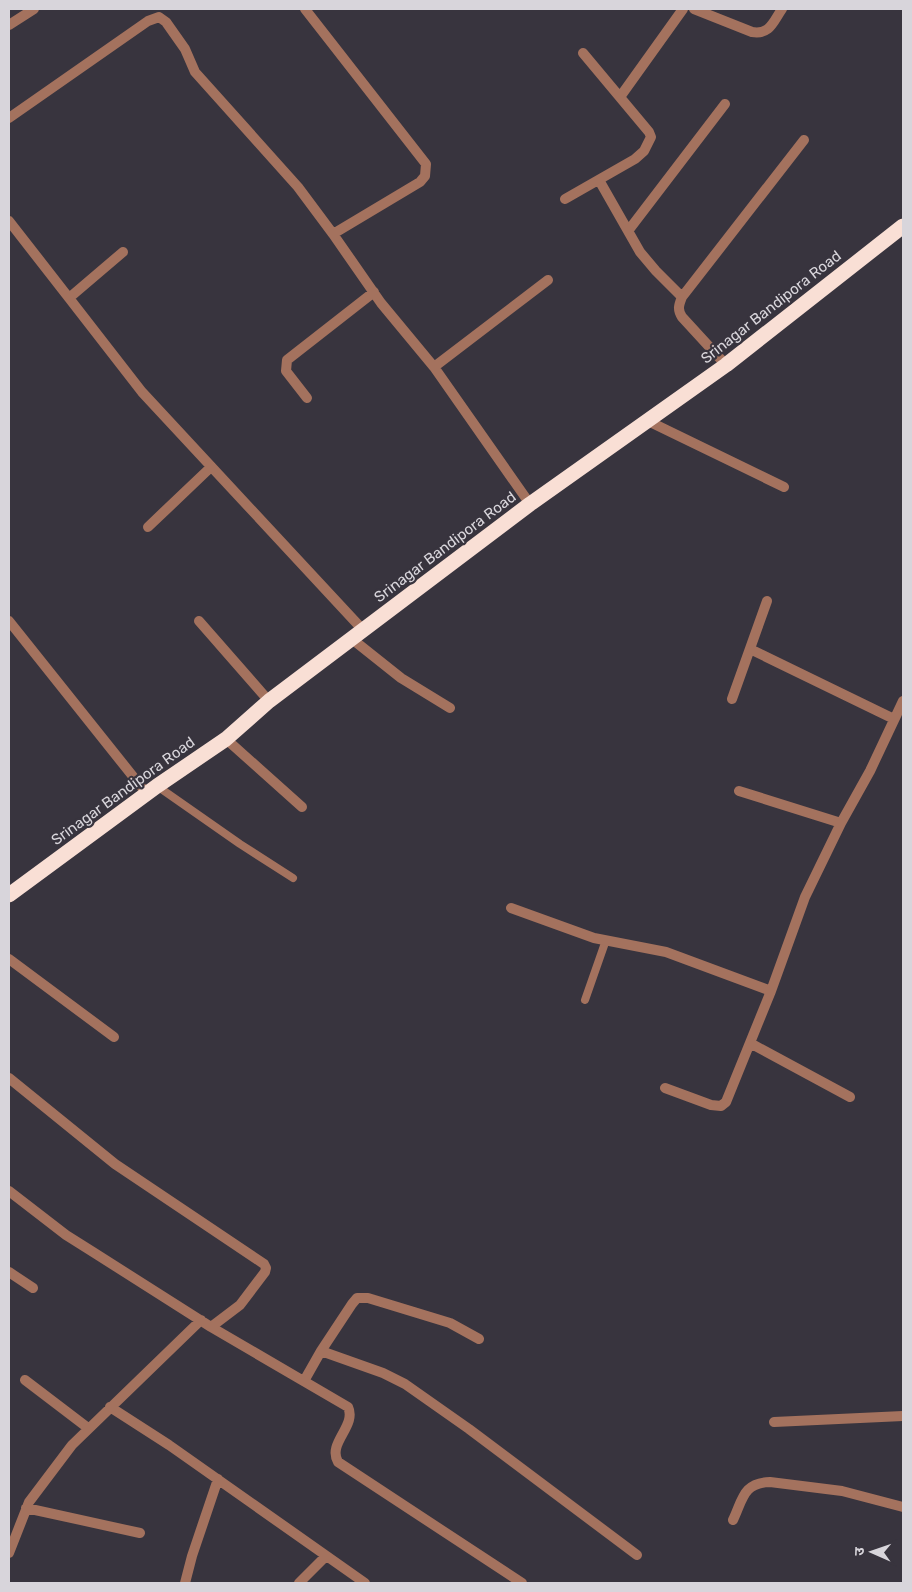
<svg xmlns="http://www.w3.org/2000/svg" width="912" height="1592" viewBox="0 0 912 1592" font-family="Rubik,'Noto Sans Devanagari',sans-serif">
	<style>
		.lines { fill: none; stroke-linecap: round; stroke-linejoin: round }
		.lane { stroke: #a4725e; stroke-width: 8 }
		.street { stroke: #a4725e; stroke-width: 10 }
		.highway { stroke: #f9dfd5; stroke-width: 15 }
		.labels { text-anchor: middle; stroke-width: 4.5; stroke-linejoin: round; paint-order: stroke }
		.street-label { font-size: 15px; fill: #d8d5db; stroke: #38343e }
	</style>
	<rect width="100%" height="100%" fill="#38343e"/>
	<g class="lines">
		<path class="lane" d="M157 786 240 844 293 878
			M585 1000 606 940"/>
		<path class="street" d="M305 9 426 164 425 176 420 182 333 234 381 303 434 367 530 504
			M694 9 752 32C770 35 773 22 782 9
			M9 25 34 9
			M620 97 683 9
			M9 118 148 21 159 17 166 22 185 49 195 72 298 187 333 234
			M599 180 640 252 656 271 682 297
			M565 199 635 159 644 151 651 137 649 132 583 53
			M9 221 69 298
			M628 231 725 104
			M123 252 69 298 142 392 363 630
			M726 365 682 317C677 309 679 305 682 297L804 140
			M434 367 548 280
			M307 398 286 371 287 360 374 292
			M648 421 784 487
			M148 527 211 467
			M9 621 147 794
			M199 621 269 701
			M352 639 401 678 450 708
			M750 649 894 719
			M732 699 767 601
			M226 739 302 807
			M739 791 841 823
			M511 908 594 938 666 952 771 991
			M9 959 114 1037
			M750 1043 850 1097
			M9 1078 115 1164 264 1264 266 1268 265 1272 240 1305 211 1327
			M665 1088 711 1105 721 1106 726 1102 771 991 805 897 841 823 870 771 903 701
			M9 1191 66 1235 93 1252 211 1327 348 1407C357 1426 327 1443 338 1462L522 1583
			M9 1272 33 1288
			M321 1351 383 1373 405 1384 469 1429 637 1555
			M25 1380 88 1428
			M304 1381 321 1351 352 1304 357 1298H368L450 1323 479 1339
			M110 1407 169 1445 365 1583
			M774 1422 903 1416
			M26 1508 140 1533
			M733 1520C743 1499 743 1483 770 1482L842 1491 903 1507
			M9 1553 29 1502 72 1445 201 1320
			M185 1583 192 1556 218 1479
			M299 1583 326 1556"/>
		<path class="highway" d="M9 895 157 786 226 739 269 701 530 504 726 365 903 226"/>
	</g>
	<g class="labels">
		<g class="street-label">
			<text transform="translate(771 307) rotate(-38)" y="5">Srinagar Bandipora Road</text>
			<text transform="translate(445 547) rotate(-37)" y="5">Srinagar Bandipora Road</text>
			<text transform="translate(123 791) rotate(-36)" y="5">Srinagar Bandipora Road</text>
		</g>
	</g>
	<rect width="912" height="1592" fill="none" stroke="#d8d5db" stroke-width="20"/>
	<g transform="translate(872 1552) rotate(272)" stroke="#38343e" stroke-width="4" paint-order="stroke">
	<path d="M0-4L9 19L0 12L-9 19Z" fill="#d8d5db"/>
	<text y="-8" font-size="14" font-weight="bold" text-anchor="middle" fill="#d8d5db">उ</text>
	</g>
</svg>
